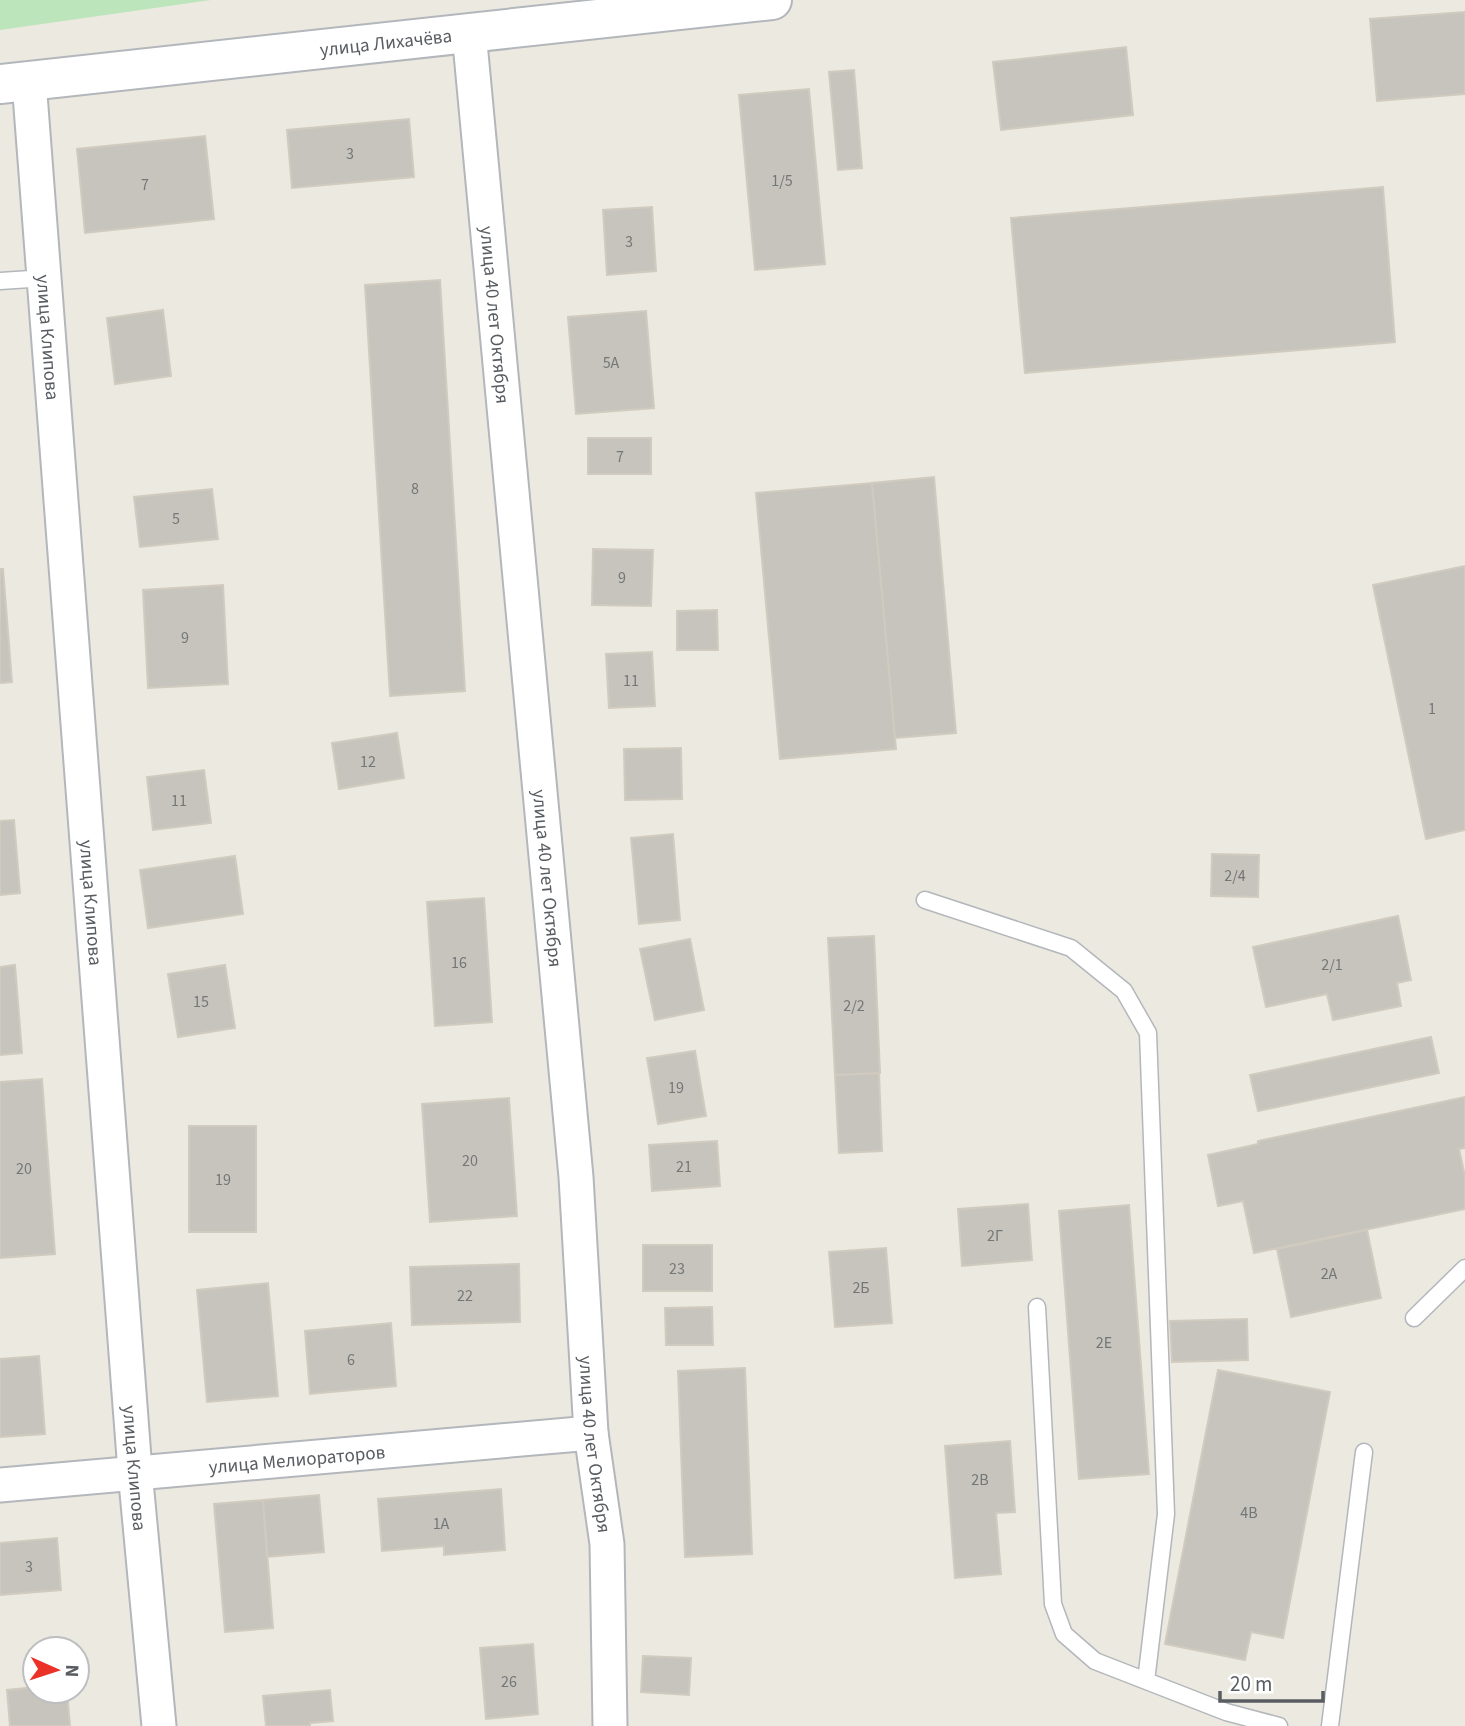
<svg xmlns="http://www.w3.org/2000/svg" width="1465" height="1726" viewBox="0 0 1465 1726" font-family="'Source Sans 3',sans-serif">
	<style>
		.green { fill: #bde5bc }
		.building { fill: #c7c4bd; stroke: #d1cbbf; stroke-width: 2 }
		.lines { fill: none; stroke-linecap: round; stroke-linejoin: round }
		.service-casing { stroke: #b3b7bb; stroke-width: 19 }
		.minor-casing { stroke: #b3b7bb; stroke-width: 37 }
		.tertiary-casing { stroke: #b3b7bb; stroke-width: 42 }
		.service { stroke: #fff; stroke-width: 16 }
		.minor { stroke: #fff; stroke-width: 33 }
		.tertiary { stroke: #fff; stroke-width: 38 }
		.labels { text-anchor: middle; stroke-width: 6; stroke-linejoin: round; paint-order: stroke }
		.number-label { font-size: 16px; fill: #747778 }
		.street-label { font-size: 19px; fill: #595d61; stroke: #fff }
	</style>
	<rect width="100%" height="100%" fill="#ece9e0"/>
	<path class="green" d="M0 0H211L0 30Z"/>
	<path class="building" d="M1465 12V94L1377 101 1370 19Z
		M1126 47 1133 115 1001 130 993 62Z
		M854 70 862 168 838 170 829 72Z
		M809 89 825 264 755 270 739 95Z
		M409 119 414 177 292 188 287 130Z
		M205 136 214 219 85 233 77 149Z
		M1383 187 1395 342 1025 373 1011 218Z
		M652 207 656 271 607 275 603 210Z
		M440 280 465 691 390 696 365 285Z
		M163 310 171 376 115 384 107 318Z
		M646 311 654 408 576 414 568 317Z
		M588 438H651V474H588Z
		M934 477 956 733 895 738 872 483Z
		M872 483 896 749 780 759 756 493Z
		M212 489 218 539 140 547 134 497Z
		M593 549 653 550 651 606 592 605Z
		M1465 566V830L1426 839 1373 585Z
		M0 569H3L12 682 0 683Z
		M223 585 228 684 148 688 143 590Z
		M717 610 718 650H677V611Z
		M652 652 655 706 609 708 606 654Z
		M397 733 404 778 339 789 332 743Z
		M681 748 682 799 625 800 624 749Z
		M204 770 211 823 153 830 147 777Z
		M14 820 20 893 0 895V821Z
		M673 834 680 920 639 924 631 838Z
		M1212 854 1259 855 1258 897 1211 896Z
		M235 856 243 914 148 928 140 870Z
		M484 898 492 1022 435 1026 427 902Z
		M1398 916 1411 980 1397 983 1401 1006 1333 1020 1327 994 1266 1007 1253 947Z
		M874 936 880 1073 835 1075 828 938Z
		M690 939 704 1010 655 1020 640 949Z
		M15 965 22 1053 0 1055V967Z
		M225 965 235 1028 178 1037 168 974Z
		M1431 1037 1439 1073 1258 1111 1250 1075Z
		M695 1051 706 1116 658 1124 647 1058Z
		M879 1073 882 1151 839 1153 835 1075Z
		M42 1079 55 1254 0 1258V1082Z
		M1465 1097V1148L1459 1149 1465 1176V1209L1254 1253 1243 1201 1218 1206 1208 1155 1258 1144V1141Z
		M509 1098 517 1216 430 1222 422 1104Z
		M189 1126H256V1232H189Z
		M717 1141 720 1186 652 1191 649 1145Z
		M1028 1204 1032 1260 962 1266 958 1209Z
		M1129 1205 1149 1474 1079 1479 1059 1211Z
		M1367 1230 1381 1298 1291 1317 1277 1249Z
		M643 1245H712V1291H643Z
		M886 1248 892 1323 835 1327 829 1252Z
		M519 1264 520 1322 412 1325 410 1267Z
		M268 1283 278 1396 207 1402 197 1290Z
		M712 1307 713 1345H666L665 1308Z
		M1247 1319 1248 1360 1172 1362 1170 1321Z
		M391 1323 396 1386 310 1394 305 1331Z
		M39 1356 45 1434 0 1437V1359Z
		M745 1368 752 1554 685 1557 678 1371Z
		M1218 1370 1330 1392 1283 1638 1251 1632 1245 1660 1165 1644Z
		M1010 1441 1015 1512 996 1513 1001 1574 955 1578 945 1446Z
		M501 1489 505 1550 444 1555V1546L382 1551 378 1499Z
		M319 1495 324 1552 267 1557 263 1500Z
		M263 1500 273 1628 225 1632 214 1504Z
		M57 1538 61 1590 0 1595V1543Z
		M533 1644 538 1714 486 1719 480 1648Z
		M643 1656 691 1658 689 1695 641 1692Z
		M35 1687V1691H67L70 1726H10L7 1690Z
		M330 1690 333 1721 310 1723V1726H266L263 1696Z"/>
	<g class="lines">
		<defs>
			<path id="service" d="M0 281 46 278
				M925 900 1071 948 1124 991 1148 1033 1166 1514 1146 1681
				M1037 1307 1053 1604 1064 1634 1095 1661 1226 1712 1279 1726
				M1414 1318 1465 1268
				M1330 1726 1364 1452"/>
			<g id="minor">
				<path id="s1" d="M469 32 576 1177 591 1433 607 1544 610 1726"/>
				<path id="s2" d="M29 81 135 1471 159 1726"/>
				<path id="s3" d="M0 1485 591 1433"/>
			</g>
			<g id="tertiary">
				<path id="s4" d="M0 84 772 0"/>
			</g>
		</defs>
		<use href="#service" class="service-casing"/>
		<use href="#minor" class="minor-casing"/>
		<use href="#tertiary" class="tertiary-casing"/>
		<use href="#service" class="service"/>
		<use href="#minor" class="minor"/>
		<use href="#tertiary" class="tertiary"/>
	</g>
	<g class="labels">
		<g class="number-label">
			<text x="350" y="159">3</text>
			<text x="782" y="186">1/5</text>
			<text x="145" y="190">7</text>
			<text x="629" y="247">3</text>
			<text x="611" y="368">5А</text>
			<text x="620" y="462">7</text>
			<text x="415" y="494">8</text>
			<text x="176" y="524">5</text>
			<text x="622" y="583">9</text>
			<text x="185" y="643">9</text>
			<text x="631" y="686">11</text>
			<text x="1432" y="714">1</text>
			<text x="368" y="767">12</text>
			<text x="179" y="806">11</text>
			<text x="1235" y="881">2/4</text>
			<text x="459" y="968">16</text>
			<text x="1332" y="970">2/1</text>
			<text x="201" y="1007">15</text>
			<text x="854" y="1011">2/2</text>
			<text x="676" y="1093">19</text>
			<text x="470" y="1166">20</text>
			<text x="684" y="1172">21</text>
			<text x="24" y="1174">20</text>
			<text x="223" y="1185">19</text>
			<text x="995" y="1241">2Г</text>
			<text x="677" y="1274">23</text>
			<text x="1329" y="1279">2А</text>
			<text x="861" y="1293">2Б</text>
			<text x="465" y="1301">22</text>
			<text x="1104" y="1348">2Е</text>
			<text x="351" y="1365">6</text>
			<text x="980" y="1485">2В</text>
			<text x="1249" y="1518">4В</text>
			<text x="441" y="1529">1А</text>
			<text x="29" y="1572">3</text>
			<text x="509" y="1687">26</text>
		</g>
		<g class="street-label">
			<text dy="7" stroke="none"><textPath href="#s4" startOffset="388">улица Лихачёва</textPath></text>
			<text dy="7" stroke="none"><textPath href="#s1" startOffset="284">улица 40 лет Октября</textPath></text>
			<text dy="7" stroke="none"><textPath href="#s2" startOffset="257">улица Клипова</textPath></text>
			<text dy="7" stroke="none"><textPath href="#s1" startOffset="850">улица 40 лет Октября</textPath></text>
			<text dy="7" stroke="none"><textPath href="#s2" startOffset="824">улица Клипова</textPath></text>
			<text dy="7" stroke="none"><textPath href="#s1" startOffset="1418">улица 40 лет Октября</textPath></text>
			<text dy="7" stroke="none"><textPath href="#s3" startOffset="298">улица Мелиораторов</textPath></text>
			<text dy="7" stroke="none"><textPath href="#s2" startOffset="1391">улица Клипова</textPath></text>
		</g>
	</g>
	<g transform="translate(56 1670) rotate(93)"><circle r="33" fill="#ffffff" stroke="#bdbec0" stroke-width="2"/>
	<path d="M0-5L12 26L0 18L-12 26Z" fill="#ea3229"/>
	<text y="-10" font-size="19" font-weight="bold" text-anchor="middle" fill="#595d61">N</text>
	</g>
	<path d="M1220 1691v10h103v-10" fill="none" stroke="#595d61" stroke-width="3.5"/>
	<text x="1230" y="1691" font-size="21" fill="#595d61" stroke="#ffffff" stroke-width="5" paint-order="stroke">20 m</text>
</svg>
